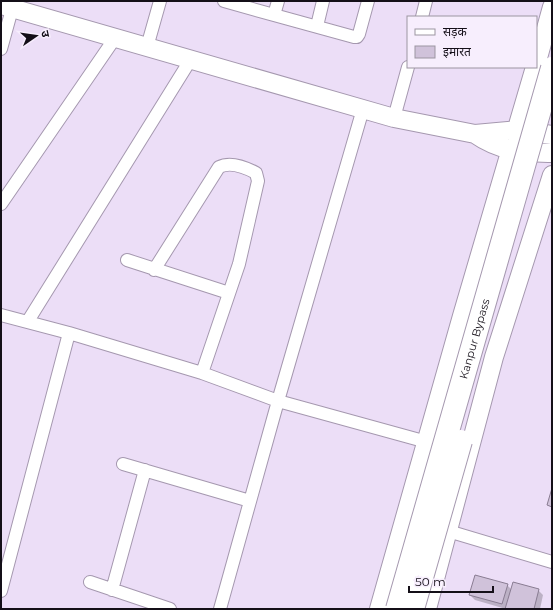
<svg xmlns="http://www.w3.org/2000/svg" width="553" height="610" viewBox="0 0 553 610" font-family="Montserrat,'Noto Sans Devanagari',sans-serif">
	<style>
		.shadow { fill: #0003 }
		.building { fill: #d0c2da; stroke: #897c92 }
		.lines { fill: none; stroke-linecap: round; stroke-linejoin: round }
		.street-casing { stroke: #a598af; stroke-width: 14 }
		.secondary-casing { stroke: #a598af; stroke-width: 20 }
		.street { stroke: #fff; stroke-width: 12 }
		.secondary { stroke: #fff; stroke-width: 18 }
		.highway-bridge-casing { stroke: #a598af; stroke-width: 24; stroke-linecap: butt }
		.highway-bridge { stroke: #fff; stroke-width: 22 }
		.labels { text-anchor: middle; stroke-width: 4; stroke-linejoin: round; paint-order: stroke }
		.street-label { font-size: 11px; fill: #140f18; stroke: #f7eefd }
	</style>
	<rect width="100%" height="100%" fill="#ecdef7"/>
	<path class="shadow" d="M507 585 512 590H538L543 595 540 609H506L475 600 470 595Z"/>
	<path class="building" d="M552 488V507L547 505Z
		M475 575 508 584 502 604 469 595Z
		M513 582 539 589 534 609H505Z"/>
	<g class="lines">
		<defs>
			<path id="street" d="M224 1 274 15
				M278 1 274 15 354 37H357L359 34 368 1
				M422 17 426 1
				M317 26 323 1
				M147 47 160 1
				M1 49 14 2
				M394 118 408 67
				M1 204 115 38
				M127 260 229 293
				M154 270 219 167C231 161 245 167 256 173L258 181 239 264 202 373
				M1 315 69 333 202 373 278 401 427 442
				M28 321 191 59
				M123 464 250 501
				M448 531 552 562
				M90 582 170 609
				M112 590 145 470
				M1 591 69 333
				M220 609 278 401 363 109"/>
			<path id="secondary" d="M1 5 394 118 475 134 518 130 552 135
				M536 65 552 7
				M475 134C501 152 522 152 552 153
				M379 609 462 316 535 67
				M427 609 494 357 552 175"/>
		</defs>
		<use href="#street" class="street-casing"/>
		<use href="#secondary" class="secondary-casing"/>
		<use href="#street" class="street"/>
		<use href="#secondary" class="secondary"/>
		<defs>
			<g id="highway-bridge">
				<path id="s1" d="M397 609 552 68"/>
				<path d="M413 609 461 441"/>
			</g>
		</defs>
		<use href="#highway-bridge" class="highway-bridge-casing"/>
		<use href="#highway-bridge" class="highway-bridge"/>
	</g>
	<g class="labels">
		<g class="street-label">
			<text dy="4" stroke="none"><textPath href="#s1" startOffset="281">Kanpur Bypass</textPath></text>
		</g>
	</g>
	<rect width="553" height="610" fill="none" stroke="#140f18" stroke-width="4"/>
	<rect x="407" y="16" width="130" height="52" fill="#f7eefd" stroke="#9c95a1"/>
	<rect x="415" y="29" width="20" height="6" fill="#ffffff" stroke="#9c95a1"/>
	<text x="443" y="36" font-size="12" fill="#140f18">सड़क</text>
	<rect x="415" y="46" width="20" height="12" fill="#d0c2da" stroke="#9c95a1"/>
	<text x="443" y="56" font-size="12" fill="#140f18">इमारत</text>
	<g transform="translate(36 36) rotate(77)" stroke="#f7eefd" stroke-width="3" paint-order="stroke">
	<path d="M0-3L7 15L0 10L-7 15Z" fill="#140f18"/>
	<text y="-6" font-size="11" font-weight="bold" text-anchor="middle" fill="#140f18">उ</text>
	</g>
	<path d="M409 586v6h84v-6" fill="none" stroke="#140f18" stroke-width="2"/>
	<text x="415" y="586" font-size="12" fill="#140f18" stroke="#f7eefd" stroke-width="3" paint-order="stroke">50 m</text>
</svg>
